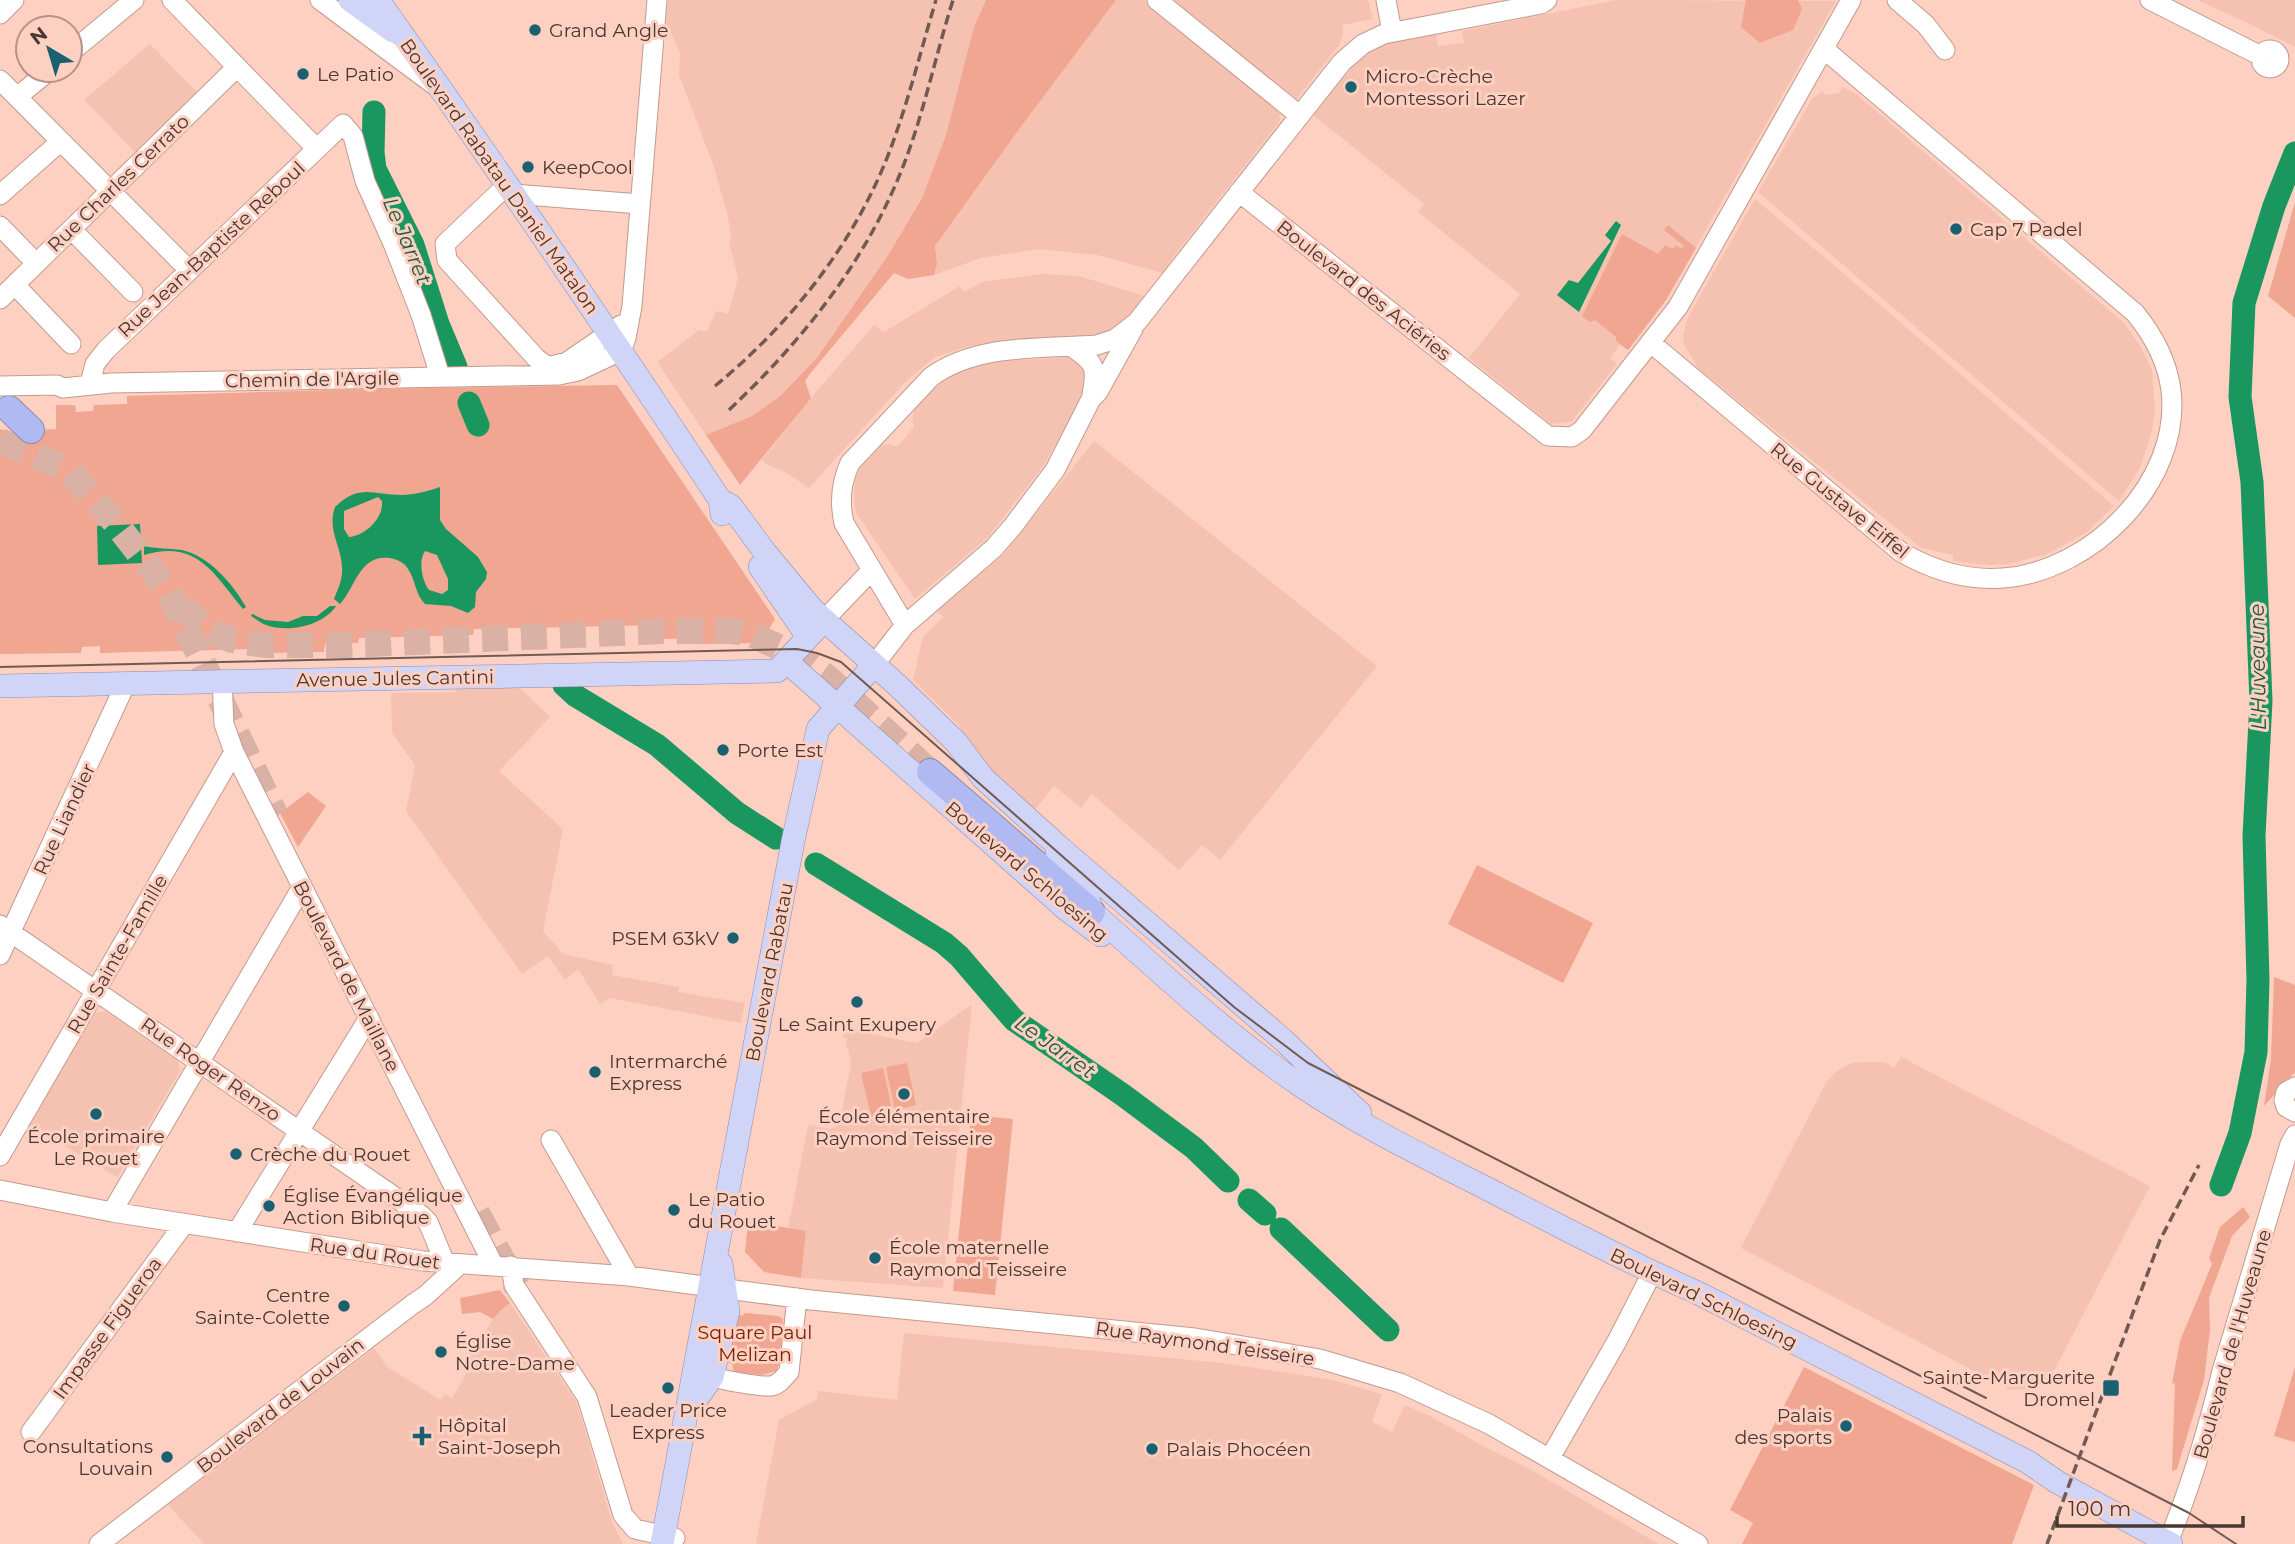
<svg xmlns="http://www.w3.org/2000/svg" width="2295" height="1544" viewBox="0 0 2295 1544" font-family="Montserrat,sans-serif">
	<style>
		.built { fill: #f5c2b2 }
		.green { fill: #f0a690 }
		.water { fill: #19975f; fill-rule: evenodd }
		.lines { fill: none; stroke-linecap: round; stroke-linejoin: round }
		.river { stroke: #19975f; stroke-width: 23 }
		.highway-tunnel { stroke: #d9b1a5; stroke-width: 26; stroke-dasharray: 26 13; stroke-linecap: butt }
		.minor-casing { stroke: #c49a8d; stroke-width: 21 }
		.major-casing { stroke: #8c8cae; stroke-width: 24 }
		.highway-casing { stroke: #8c8cae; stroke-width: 28 }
		.minor { stroke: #fff; stroke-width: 19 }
		.major { stroke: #d0d5f7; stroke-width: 23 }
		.highway { stroke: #b0b9f1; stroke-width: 26 }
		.tram { stroke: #725a53; stroke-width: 2 }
		.rail { stroke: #725a53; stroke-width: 3.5; stroke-dasharray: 10 5; stroke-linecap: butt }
		.poi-dot { fill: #1a6071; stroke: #fdd0c2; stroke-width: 2.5 }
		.labels { text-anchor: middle; stroke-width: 6; stroke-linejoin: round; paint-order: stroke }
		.poi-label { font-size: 19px; fill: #493732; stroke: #fdd0c2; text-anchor: start }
		.street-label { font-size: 19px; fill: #493732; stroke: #fdd0c2 }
		.park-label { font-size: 19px; fill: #762509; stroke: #fdd0c2 }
		.water-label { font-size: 21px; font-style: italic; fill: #1e593a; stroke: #fdd0c2 }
	</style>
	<rect width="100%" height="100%" fill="#fdd0c2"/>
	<path class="built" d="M668 0H986L974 27 946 135 922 198 887 257 816 359 779 397 752 416 706 435 657 362 699 330 707 331 716 311 728 314 738 278 729 242 731 234 727 213 714 167 679 75 680 53 666 22Z
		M1116 0H1144L1279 107 1280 121 1176 253 1163 273 1097 255 1038 249 981 258 934 275 937 264 935 246 1020 128Z
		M1169 0H1368L1373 19 1343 25V35L1339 45 1295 101Z
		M1617 0 1836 1 1666 300 1628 350 1620 345 1610 358 1617 364 1571 422 1551 424 1469 358 1520 294 1418 212 1424 204 1312 114 1357 61 1367 52 1384 44 1436 34 1438 46 1464 43 1462 31Z
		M2197 0H2295V47L2254 26Z
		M150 44 198 93 136 153 84 100Z
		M1842 87 1855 93 2124 323 2141 347 2152 370 2155 410 2152 431 2140 468 2119 501 1758 192 1812 99 1822 91 1825 95 1839 93Z
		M1755 199 1830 262 2114 506 2086 533 2047 554 2008 564 1989 565 1953 561V555L1921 548 1699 369 1684 345 1683 337 1688 317Z
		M1042 274 1079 276 1144 296 1128 318 1102 334 969 346 935 357 905 382 809 488 787 473 766 464 762 460 803 407 874 325 884 332 960 286 964 292 982 282Z
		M1070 357 1085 368V387L1067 425 1043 466 988 537 915 599 856 513 854 498 855 480 859 469 882 445 891 444 897 447 914 427 912 418 915 408 945 379 963 369 992 362Z
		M1094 441 1377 666 1220 860 1202 845 1179 870 1092 794 1081 808 1054 786 1034 811 989 771 957 723 913 680 923 637 943 617 937 611 1003 555Z
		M515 683 550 717 499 771 563 829 543 931 563 954 613 965 612 975 679 987 678 992 745 1003 741 1023 610 998 600 1004 578 969 565 980 548 956 522 974 406 811 415 765 392 733 391 693 456 692 457 685Z
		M972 1004 943 1288 801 1278 806 1232 788 1229 808 1125 830 1129 839 1125 851 1064 848 1049 846 1048 847 1038 842 1037 844 1029 917 1043Z
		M105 1011 178 1060 180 1071 117 1177 30 1126 94 1013Z
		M1901 1057 2150 1186 2055 1369 2042 1382 2029 1389 2010 1390 1741 1248 1827 1081 1837 1071 1852 1063 1874 1062 1886 1063 1894 1068Z
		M510 1303 577 1403 612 1522 623 1544H204L168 1505 374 1348 387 1367 441 1400 445 1394 452 1398 470 1367 466 1364 496 1314Z
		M904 1333 1223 1363 1333 1380 1382 1394 1372 1422 1392 1432 1405 1405 1428 1415 1487 1448 1526 1467 1659 1544H756L779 1420 817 1399 818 1391 897 1400Z"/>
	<path class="green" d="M986 0H1116L1020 128 935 246 937 264 934 275 908 279 894 273 809 375 805 381 811 398 740 485 706 435 752 416 779 397 816 359 887 257 922 198 946 135 974 27Z
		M1746 0H1798L1802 9 1793 30 1760 43 1741 27Z
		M2295 202V318L2268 296Z
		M1668 225 1696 248 1666 300 1628 350 1616 341V337L1595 320 1590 322 1582 316 1622 234 1658 254 1665 245 1673 249 1676 245 1682 249 1684 246 1664 230Z
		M617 385 775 619 761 643 697 644V638L661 639 660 625 474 629 473 635 359 638 358 643 325 644 324 652 266 653 252 649 100 653V646L82 647 81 653 0 654V429L9 432 56 429V405H75L76 412 93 411 94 405 127 404V396L366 389Z
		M308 792 326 806 298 847 280 813Z
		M1477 865 1593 923 1563 983 1448 924Z
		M2274 977 2295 985V1072L2264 1106 2271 1059Z
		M907 1063 916 1105 895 1110 886 1067Z
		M883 1068 892 1110 871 1116 861 1073Z
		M971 1115 1013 1119 995 1295 953 1291Z
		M2243 1207 2250 1217 2232 1236 2209 1298 2210 1330 2204 1380 2177 1469 2172 1471 2175 1383 2172 1384 2180 1341 2212 1264 2209 1258 2220 1227Z
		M748 1221 806 1231 801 1278 764 1272 745 1252Z
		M500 1290 510 1303 501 1310 493 1319 480 1312 462 1314 460 1298Z
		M745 1313 778 1316 783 1319 780 1363 776 1371 761 1375 734 1372 732 1364 724 1361 738 1314 742 1316Z
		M1804 1367 2034 1485 2012 1544H1742L1753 1523 1730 1510Z
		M2295 1367V1442L2274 1436Z"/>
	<path class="water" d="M1616 221 1621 225 1579 312 1557 295 1569 280 1578 283 1611 241 1605 235Z
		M440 487V520L446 529 478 557 487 572 486 579 476 592 475 607 468 613 451 606 425 604C415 594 416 581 408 569 404 562 398 560 390 558 359 554 356 587 340 604L334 599C338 589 343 579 342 567 341 544 327 531 335 507 360 483 372 495 402 495 413 495 429 491 440 487ZM378 497 382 501C384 518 365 536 349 537L344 529V511ZM425 551 437 555 448 579V590L442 594 429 590C422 581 418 561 425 551Z
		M140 524 142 563 98 565 97 526Z
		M144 546C156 549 169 548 182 550 209 556 233 584 246 607L243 609C214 574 197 539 144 555Z
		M330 606H336C323 626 288 633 266 625 261 623 256 619 251 616L252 614 265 620 288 622 303 616H317Z"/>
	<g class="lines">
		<path class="river" d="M374 112 373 152 375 169 413 245 438 324 456 367
			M469 403 478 425
			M564 685 576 696 657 745 737 813 776 838
			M816 864 944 943 959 956 1014 1020 1123 1095 1194 1148 1228 1181
			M2221 1185 2240 1133 2256 1052 2258 980 2254 836 2261 701 2252 482 2240 397 2244 303 2274 206 2295 153
			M1249 1200 1265 1214
			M1281 1229 1388 1330"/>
		<path class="highway-tunnel" d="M0 441 67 469 114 521 169 592 276 816
			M181 607 211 632 232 640 265 645H349L663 631H732L753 635 801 658 827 677 930 772
			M477 1213 517 1287"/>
		<defs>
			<path id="minor" d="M172 0 317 149
				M320 0 437 87
				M1157 0 1299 115
				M1386 0 1392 32
				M1897 0 1926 25 1945 50
				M2150 0 2261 56
				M0 14 14 0
				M2261 59a9 9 0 1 1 18 0a9 9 0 1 1-18 0Z
				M70 53 134 0
				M0 80 189 270
				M17 97 50 70
				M507 185 445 244 447 260 536 358 548 367 567 362 621 325
				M1239 192 1548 436 1572 437 1582 430 1678 307 1851 0
				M513 194 640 204
				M0 195 60 142
				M0 226 36 263
				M72 230 133 292
				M15 285 71 344
				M0 299 237 67
				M1651 343 1901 552C1932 570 1966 581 2003 578 2091 572 2182 482 2171 390 2167 360 2153 335 2135 313L1824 49
				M1072 347C1096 363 1097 368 1092 395
				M90 384 95 364 106 350 343 124 353 136 365 181 394 246 421 315 440 376
				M0 386 57 385 63 388 111 383 559 375 578 371 621 351 626 338 632 306 657 0
				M824 620 871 571
				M905 625 844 523C839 501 841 483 850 463L931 377C977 343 1043 349 1097 345L1115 339 1137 322 1342 62 1363 44 1384 34 1541 4 1547 0
				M874 665 905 625 994 548 1013 526 1055 470 1091 399 1098 392 1133 329
				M222 680 224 724 234 752 493 1264
				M0 925 421 1215 428 1222 445 1263
				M0 955 126 683
				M2295 1087 2286 1092 2284 1100 2286 1107 2295 1112
				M551 1140 629 1276
				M0 1156 234 752
				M0 1190 112 1212 423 1261 629 1276 811 1300 1195 1338 1320 1359 1400 1383 1489 1424 1698 1544
				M112 1212 302 887
				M237 1232 369 1018
				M511 1266 514 1285 587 1397 623 1515 635 1529 675 1538
				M706 1366 712 1377C724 1380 759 1387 771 1386 779 1385 784 1377 789 1372L797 1298
				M31 1432 184 1224
				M1550 1458 1617 1341 1652 1273
				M2168 1542C2191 1486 2208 1429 2222 1371L2290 1144 2295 1135
				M99 1544 413 1304 425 1296 459 1265"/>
			<path id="major" d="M350 0 393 31
				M378 0C495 165 609 332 720 500L722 514
				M720 500 731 506 764 551 813 610 896 684 956 742 983 778 1058 846 1056 867 1086 893 1092 912C1160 971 1226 1035 1300 1085 1365 1129 1436 1162 1505 1198 1568 1230 1631 1264 1696 1292L2028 1462 2057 1482 2171 1544
				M760 567 808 637
				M786 661 1066 909 1101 935
				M0 686 777 671 824 620
				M1058 846 1282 1039 1360 1113
				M693 1404 712 1377 728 1311 721 1264
				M662 1544 793 841 818 729 874 665"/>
			<path id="highway" d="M9 409 31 430
				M930 772 1092 912"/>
		</defs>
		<use href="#minor" class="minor-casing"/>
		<use href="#major" class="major-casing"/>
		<use href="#highway" class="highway-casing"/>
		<use href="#minor" class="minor"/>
		<use href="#major" class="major"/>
		<use href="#highway" class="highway"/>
		<path class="tram" d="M0 667 797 649 817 653 841 662 1234 1007 1308 1063 2189 1513 2236 1544
			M1922 1374 1943 1376 1986 1398"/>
		<path class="rail" d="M715 386C789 325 851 248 887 158 907 107 920 53 936 0
			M729 410C801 342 863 265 900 174 923 118 935 57 953 0
			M2047 1544 2160 1240 2199 1165"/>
	</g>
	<g class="poi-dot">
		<circle cx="535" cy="30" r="7"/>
		<circle cx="303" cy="74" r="7"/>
		<circle cx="1351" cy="87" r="7"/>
		<circle cx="528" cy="167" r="7"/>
		<circle cx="1956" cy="229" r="7"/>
		<circle cx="723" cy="750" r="7"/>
		<circle cx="733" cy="938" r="7"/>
		<circle cx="857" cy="1002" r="7"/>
		<circle cx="595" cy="1072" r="7"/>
		<circle cx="904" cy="1094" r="7"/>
		<circle cx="96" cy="1114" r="7"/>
		<circle cx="236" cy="1154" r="7"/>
		<circle cx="269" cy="1206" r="7"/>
		<circle cx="674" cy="1210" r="7"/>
		<circle cx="875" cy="1258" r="7"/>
		<circle cx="344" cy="1306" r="7"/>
		<circle cx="441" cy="1352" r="7"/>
		<circle cx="668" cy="1388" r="7"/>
		<rect x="2102" y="1379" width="18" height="18" rx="3.5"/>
		<circle cx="1846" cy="1426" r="7"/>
		<path d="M418.5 1425.5h7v7h7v7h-7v7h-7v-7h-7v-7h7z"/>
		<circle cx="1152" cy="1449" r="7"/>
		<circle cx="167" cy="1457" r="7"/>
	</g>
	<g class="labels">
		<g class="poi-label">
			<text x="549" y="37">Grand Angle</text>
			<text x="317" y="81">Le Patio</text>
			<text x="1365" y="83">Micro-Crèche<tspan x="1365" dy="22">Montessori Lazer</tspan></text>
			<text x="542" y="174">KeepCool</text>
			<text x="1970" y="236">Cap 7 Padel</text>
			<text x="737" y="757">Porte Est</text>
			<text x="719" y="945" text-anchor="end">PSEM 63kV</text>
			<text x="857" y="1031" text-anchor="middle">Le Saint Exupery</text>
			<text x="609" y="1068">Intermarché<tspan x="609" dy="22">Express</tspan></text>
			<text x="904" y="1123" text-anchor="middle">École élémentaire<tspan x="904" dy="22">Raymond Teisseire</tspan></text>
			<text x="96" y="1143" text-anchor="middle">École primaire<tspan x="96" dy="22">Le Rouet</tspan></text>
			<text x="250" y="1161">Crèche du Rouet</text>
			<text x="283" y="1202">Église Évangélique<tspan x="283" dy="22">Action Biblique</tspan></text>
			<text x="688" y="1206">Le Patio<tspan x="688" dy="22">du Rouet</tspan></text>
			<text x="889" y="1254">École maternelle<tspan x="889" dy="22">Raymond Teisseire</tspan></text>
			<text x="330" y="1302" text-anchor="end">Centre<tspan x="330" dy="22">Sainte-Colette</tspan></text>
			<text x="455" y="1348">Église<tspan x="455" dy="22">Notre-Dame</tspan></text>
			<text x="2095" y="1384" text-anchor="end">Sainte-Marguerite<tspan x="2095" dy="22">Dromel</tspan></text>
			<text x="668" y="1417" text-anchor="middle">Leader Price<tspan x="668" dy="22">Express</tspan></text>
			<text x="1832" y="1422" text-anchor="end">Palais<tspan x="1832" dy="22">des sports</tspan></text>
			<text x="438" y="1432">Hôpital<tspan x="438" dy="22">Saint-Joseph</tspan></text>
			<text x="153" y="1453" text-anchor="end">Consultations<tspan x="153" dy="22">Louvain</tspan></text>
			<text x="1166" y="1456">Palais Phocéen</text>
		</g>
		<g class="street-label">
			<text transform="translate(500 176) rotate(55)" y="7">Boulevard Rabatau Daniel Matalon</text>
			<text transform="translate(118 183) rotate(-44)" y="7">Rue Charles Cerrato</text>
			<text transform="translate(211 249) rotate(-43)" y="7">Rue Jean-Baptiste Reboul</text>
			<text transform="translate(1364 290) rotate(38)" y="7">Boulevard des Aciéries</text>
			<text transform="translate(312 379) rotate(-1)" y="7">Chemin de l'Argile</text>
			<text transform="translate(1840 500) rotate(39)" y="7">Rue Gustave Eiffel</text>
			<text transform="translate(395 678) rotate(-1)" y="7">Avenue Jules Cantini</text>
			<text transform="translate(64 819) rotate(-65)" y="7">Rue Liandier</text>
			<text transform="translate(1027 871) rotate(40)" y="7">Boulevard Schloesing</text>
			<text transform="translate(117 954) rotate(-60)" y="7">Rue Sainte-Famille</text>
			<text transform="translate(769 972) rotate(-79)" y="7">Boulevard Rabatau</text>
			<text transform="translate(347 976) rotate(63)" y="7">Boulevard de Maillane</text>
			<text transform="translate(211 1069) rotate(35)" y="7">Rue Roger Renzo</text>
			<text transform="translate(375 1253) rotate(8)" y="7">Rue du Rouet</text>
			<text transform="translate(1704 1298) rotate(26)" y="7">Boulevard Schloesing</text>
			<text transform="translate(107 1328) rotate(-54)" y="7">Impasse Figueroa</text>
			<text transform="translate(1205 1343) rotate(8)" y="7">Rue Raymond Teisseire</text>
			<text transform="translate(2232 1344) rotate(-74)" y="7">Boulevard de l'Huveaune</text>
			<text transform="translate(280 1405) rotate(-38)" y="7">Boulevard de Louvain</text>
		</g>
		<g class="park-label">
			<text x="755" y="1339">Square Paul<tspan x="755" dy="22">Melizan</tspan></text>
		</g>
		<g class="water-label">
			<text transform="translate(407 241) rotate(67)" y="7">Le Jarret</text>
			<text transform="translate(2258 667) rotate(-91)" y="7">L'Huveaune</text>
			<text transform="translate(1055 1047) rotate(35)" y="7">Le Jarret</text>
		</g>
	</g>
	<g transform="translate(49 49) rotate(322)"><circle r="33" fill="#fdd0c2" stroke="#b59388" stroke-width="2"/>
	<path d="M0-5L12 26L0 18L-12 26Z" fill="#1a6071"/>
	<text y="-10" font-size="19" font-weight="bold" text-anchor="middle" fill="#493732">N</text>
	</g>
	<path d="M2057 1516v10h186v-10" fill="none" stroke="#493732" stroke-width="3.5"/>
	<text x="2068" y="1516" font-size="21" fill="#493732" stroke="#fdd0c2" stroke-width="5" paint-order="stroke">100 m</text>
</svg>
